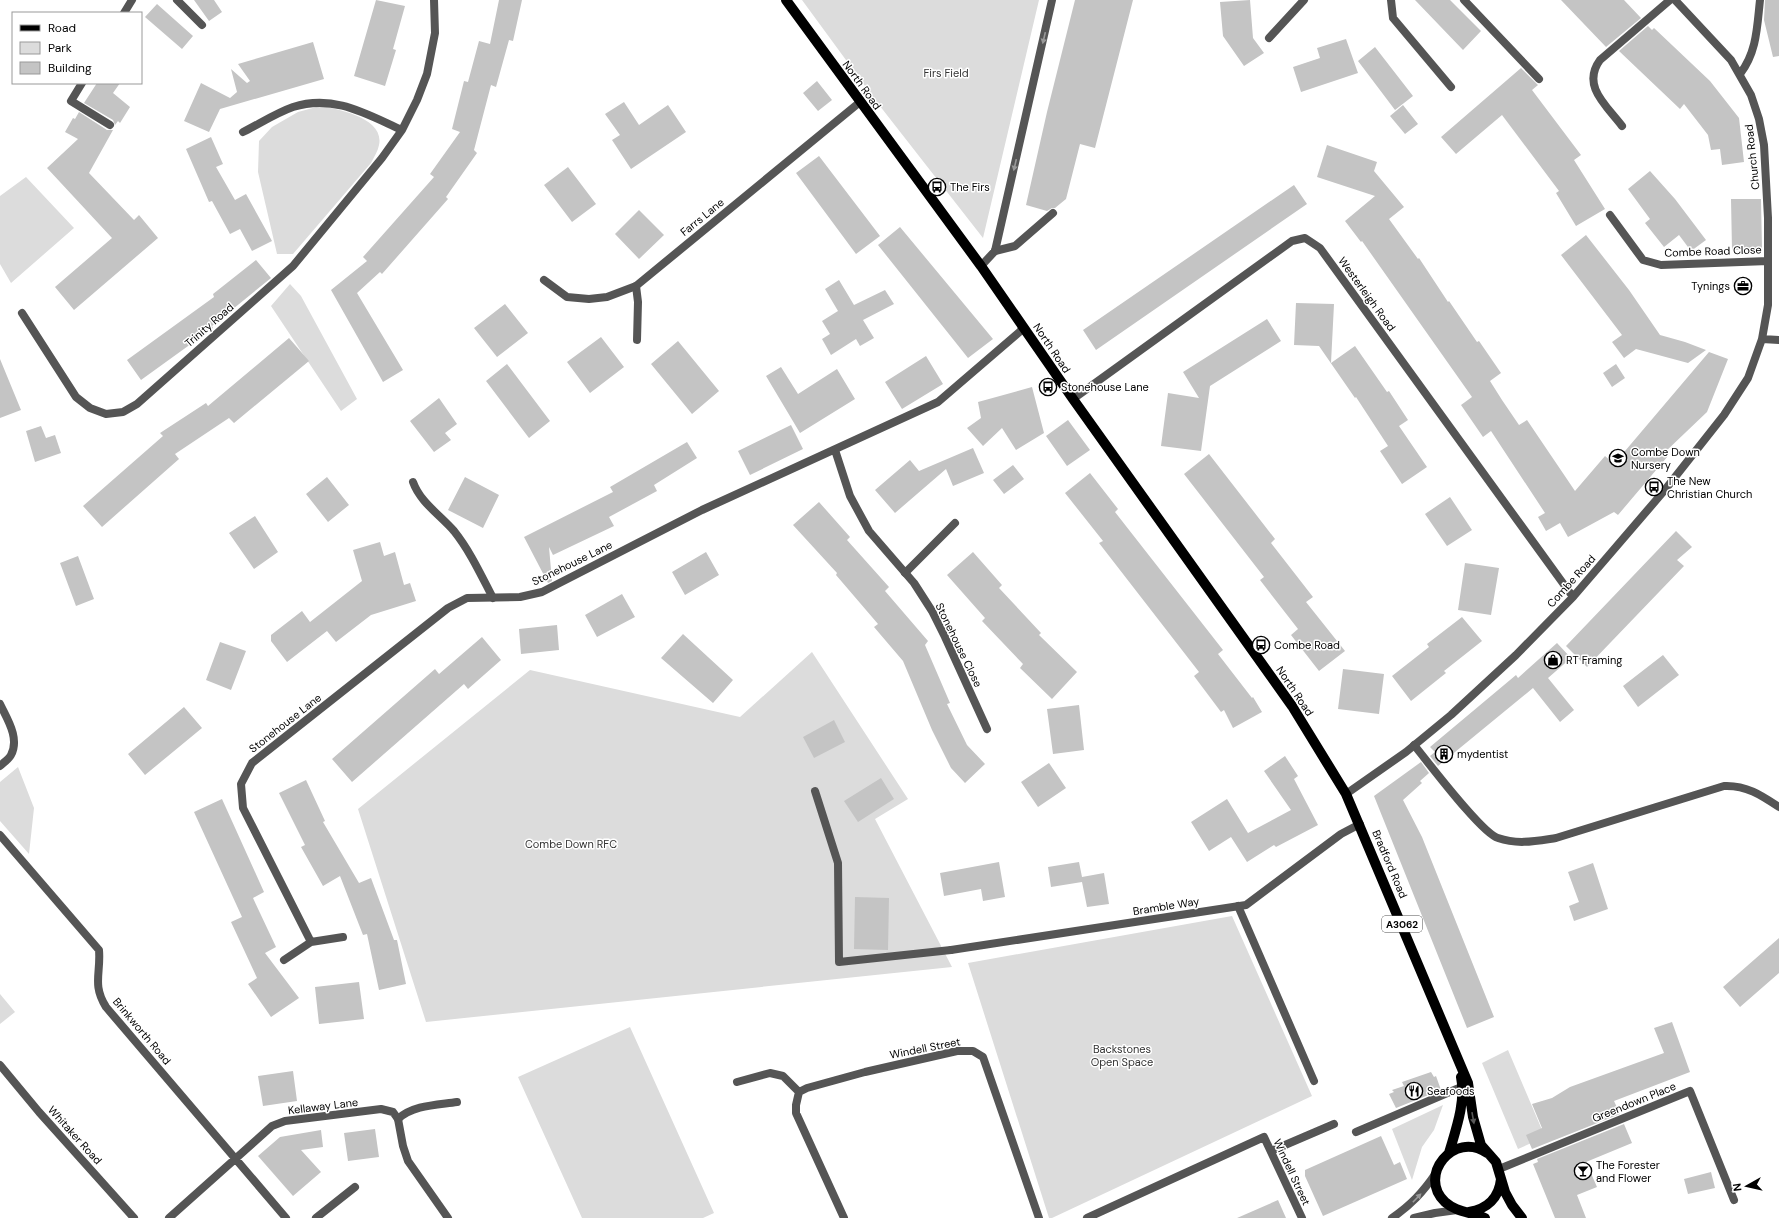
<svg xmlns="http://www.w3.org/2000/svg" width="1779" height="1218" viewBox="0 0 1779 1218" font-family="'DM Sans',sans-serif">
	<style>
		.green { fill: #dcdcdc }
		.building { fill: #c4c4c4 }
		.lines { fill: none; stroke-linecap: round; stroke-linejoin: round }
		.lane { stroke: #555; stroke-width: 8 }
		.street { stroke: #555; stroke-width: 8 }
		.primary { stroke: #000; stroke-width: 10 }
		.oneway { fill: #999 }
		.oneway2 { fill: #595959 }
		.labels { text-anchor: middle; stroke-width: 3; stroke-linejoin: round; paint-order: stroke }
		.shield { fill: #fff; stroke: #4c4c4c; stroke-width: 1 }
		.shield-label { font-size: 10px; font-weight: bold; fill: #000 }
		.park-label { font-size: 11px; fill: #333; stroke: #fff }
		.street-label { font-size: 11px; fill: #000; stroke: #fff }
		.poi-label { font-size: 11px; fill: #000; stroke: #fff; text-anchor: start }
	</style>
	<rect width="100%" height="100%" fill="#fff"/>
	<path class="green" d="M802 0H1039L983 238 876 101Z
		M320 106C338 109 385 118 379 145 378 151 374 157 371 163L293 254H277L258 172 259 141 272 127 298 112Z
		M26 177 74 228 11 283 0 264V196Z
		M290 284 301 296 357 399 341 411 271 306Z
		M812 652 908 799 875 819 952 967 426 1022 358 809 530 670 740 717Z
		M18 767 34 808 29 854 0 821V782Z
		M1232 916 1312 1096 1052 1218H1049L968 963Z
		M0 994 15 1012 0 1024Z
		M630 1027 714 1213 703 1218H582L518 1077Z
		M1508 1050 1545 1137 1518 1149 1482 1063Z
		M1443 1105 1434 1130 1422 1147 1412 1180 1392 1129Z"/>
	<path class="building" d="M194 0H214L222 12 209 21Z
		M376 0 405 6 393 49 396 50 385 86 354 76Z
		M499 0H522L513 41 509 40 496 87 491 85 474 150 477 153 446 197 448 199 382 274 380 272 357 293 403 370 383 382 331 290 367 261 363 257 434 177 430 174 460 132 452 129 464 81 468 82 479 41 490 44Z
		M1075 0H1133L1095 148 1080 144 1066 199 1055 208H1052L1047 211 1026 205 1047 112Z
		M1250 0 1253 38 1264 53 1244 66 1223 36 1220 2Z
		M1415 0H1450L1481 31 1463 50Z
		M1561 0H1624L1641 18 1606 47Z
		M1765 0H1779V56L1773 57 1764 20Z
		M157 4 193 36 182 49 145 17Z
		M1648 26 1652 30 1654 28 1710 81 1739 118 1744 162 1722 165 1720 149 1711 150 1708 135 1684 104 1680 109 1619 51Z
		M1346 39 1358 73 1301 92 1293 67 1320 58 1317 48Z
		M313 42 324 79 220 109 209 132 184 121 201 83 230 98 237 92 231 69 247 83 250 81 238 64Z
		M1375 47 1413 96 1395 110 1358 61Z
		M1521 68 1538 85 1532 90 1581 155 1574 160 1605 209 1576 226 1556 193 1559 191 1502 115 1456 154 1441 137Z
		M817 81 832 100 818 111 803 93Z
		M97 83H120L113 93 130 107 120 123 118 121 115 125 113 120 84 103Z
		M624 102 639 125 668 105 686 132 631 169 612 140 620 135 605 114Z
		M1403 105 1418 124 1405 134 1390 116Z
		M79 112 107 130H113L89 173 134 220 139 215 158 238 74 310 55 287 112 238 47 168 78 139 65 132 73 118 75 119Z
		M211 137 223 164 216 167 235 200 246 194 272 241 252 251 240 229 230 234 212 201 209 202 186 149Z
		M1327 145 1377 162 1374 171 1404 207 1389 219 1418 259 1419 258 1448 302 1449 301 1477 342 1479 341 1501 373 1490 381 1502 400 1519 425 1527 420 1575 491 1605 456 1614 464 1709 352 1728 359 1707 412 1664 453 1668 456 1618 515 1614 512 1568 537 1560 523 1546 531 1538 517 1545 513 1491 431 1483 437 1461 405 1472 397 1362 241 1361 242 1345 221 1375 196 1317 177Z
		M819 156 880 236 856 254 796 173Z
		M568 167 596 204 572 222 544 185Z
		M1650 171 1675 199 1706 240 1691 251 1679 235 1664 247 1645 223 1650 219 1628 189Z
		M1294 185 1307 204 1096 350 1083 330Z
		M1731 199H1761L1762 249 1732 250Z
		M639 210 664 235 639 259 615 234Z
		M900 227 993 339 968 358 878 245Z
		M1586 235 1629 290 1660 335 1685 342 1706 350 1688 363 1636 349 1624 358 1612 342 1622 335 1561 255Z
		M256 260 271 278 212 326 213 328 141 380 127 360 214 297 213 294Z
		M839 280 854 305 885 290 894 304 863 320 874 338 860 346 856 339 831 355 822 339 830 334 822 321 838 311 825 289Z
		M1296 303 1334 304 1331 363 1355 346 1387 392 1389 391 1408 420 1399 426 1427 467 1402 484 1380 451 1388 446 1356 397 1355 398 1319 346 1294 345Z
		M505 304 528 333 497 357 474 328Z
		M1267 319 1281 341 1210 386 1201 451 1161 446 1168 393 1199 398 1183 372Z
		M601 337 624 367 590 393 567 362Z
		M289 338 309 361 234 423 229 418 175 454 179 459 102 527 83 506 163 436 160 433 206 403 208 406Z
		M678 341 719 391 692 414 651 364Z
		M926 356 943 384 902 409 885 382Z
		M0 359 21 410 0 418Z
		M507 364 550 421 529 438 486 381Z
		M1616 364 1625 378 1612 387 1603 373Z
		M781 367 798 394 837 369 855 399 800 433 766 376Z
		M1032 387 1044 433 1016 450 1002 428 983 446 967 428 981 418 978 402Z
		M439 398 457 424 445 433 451 440 434 452 410 421Z
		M1068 420 1090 450 1067 466 1046 436Z
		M791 425 803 449 750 475 738 451Z
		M41 426 46 438 55 435 61 453 35 462 26 431Z
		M687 442 697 458 654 485 657 491 609 517 614 526 553 555 549 547 552 581 548 583 524 537 613 492 610 487Z
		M973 448 984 473 953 486 946 469 895 513 875 490 910 460 919 471Z
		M1209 454 1275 539 1271 543 1313 597 1306 602 1345 651 1319 671 1291 635 1298 629 1260 580 1264 577 1184 474Z
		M1013 465 1024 479 1004 494 993 480Z
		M1090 473 1118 509 1115 512 1223 650 1218 654 1252 698 1253 697 1262 712 1233 728 1224 710 1221 712 1194 676 1199 672 1099 543 1103 541 1065 493Z
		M327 477 349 505 328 522 306 494Z
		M465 477 499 495 483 528 448 510Z
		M1450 497 1472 530 1447 546 1425 514Z
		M819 502 850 537 847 540 889 587 885 591 928 641 925 645 950 703 947 704 967 745 985 764 965 783 951 768 932 730 903 661 874 627 878 624 836 575 837 573 793 525Z
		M255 516 278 552 254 569 229 533Z
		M1676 531 1692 547 1677 560 1684 566 1587 667 1566 646Z
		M380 542 384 556 395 552 404 585 410 583 416 601 371 615 336 642 327 631 287 662 271 641V635L302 611 310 622 362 581 353 550Z
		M706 552 719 575 685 595 672 572Z
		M973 552 1002 585 999 588 1041 633 1039 635 1077 672 1052 699 1020 668 1023 664 982 621 985 618 947 575Z
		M78 556 94 599 76 606 60 563Z
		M1465 563 1499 568 1491 615 1458 610Z
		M622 594 635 617 597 637 585 615Z
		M1462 617 1482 641 1444 671 1446 673 1411 701 1392 676 1429 647 1427 644Z
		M557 625 559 650 521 654 519 629Z
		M683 634 733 680 713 703 661 658Z
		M482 637 501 660 468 689 464 684 352 782 332 759 435 669 439 674Z
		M220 642 246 651 231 690 206 680Z
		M1557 643 1571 658 1548 678 1574 710 1560 722 1533 688 1438 766 1430 756 1435 752 1430 747 1516 675 1518 678Z
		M1663 655 1679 675 1638 707 1623 686Z
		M1343 669 1384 674 1379 714 1338 709Z
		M1079 705 1084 750 1053 754 1047 709Z
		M184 707 202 728 145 775 128 754Z
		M834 720 845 742 814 758 803 737Z
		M1285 756 1298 776 1294 779 1318 825 1276 847 1274 845 1247 862 1231 837 1209 851 1191 822 1227 799 1248 833 1291 810 1264 771Z
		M1421 762 1429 773 1420 781 1422 783 1403 800 1422 837 1494 1017 1467 1028 1374 796Z
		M1049 763 1066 788 1038 807 1021 782Z
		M881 778 894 799 858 822 844 801Z
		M306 780 325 821 323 822 359 883 371 878 394 940H397L406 984 379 990 367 934 363 935 340 876 323 886 301 847 305 845 279 793Z
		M222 799 264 892 253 898 276 947 265 953 299 998 271 1017 248 984 257 978 231 922 242 917 194 812Z
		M999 862 1005 897 983 901 981 889 944 896 940 873Z
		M1079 862 1082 877 1104 873 1109 904 1087 907 1082 882 1051 887 1048 867Z
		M1593 863 1608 909 1574 921 1569 906 1579 902 1568 872Z
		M855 897 889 898 888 950 854 949Z
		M1779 938V973L1740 1007 1723 987Z
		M359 982 364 1019 319 1024 315 987Z
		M1672 1022 1690 1072 1614 1101 1620 1114 1532 1149 1526 1135 1542 1128 1532 1104 1552 1098 1570 1087 1664 1053 1654 1028Z
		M293 1071 297 1101 263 1106 258 1076Z
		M1431 1072 1434 1077 1436 1076 1441 1090 1396 1108 1389 1094 1394 1092 1392 1090 1404 1086 1402 1082Z
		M1624 1124 1632 1143 1586 1162 1597 1187 1577 1195 1586 1218H1555L1533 1164 1538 1162 1537 1159Z
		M375 1129 379 1157 348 1161 344 1133Z
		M321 1130 323 1147 301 1150 321 1172 293 1196 258 1156 280 1137Z
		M1381 1136 1394 1165 1400 1162 1407 1179 1323 1216 1305 1176V1170Z
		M1711 1172 1715 1188 1688 1194 1684 1179Z
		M1278 1200 1286 1218H1237Z"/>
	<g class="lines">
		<path class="lane" d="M177 0 202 25
			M1464 0 1539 79
			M124 13 132 0
			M82 83 71 101 110 125
			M1622 126C1607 106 1581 86 1600 60L1670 0
			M995 251 1015 246 1053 213
			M636 286 638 302 637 340
			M413 482C420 502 440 515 454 531 470 551 481 575 493 598
			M905 573 955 523
			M1414 745C1429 763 1481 833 1498 838 1518 845 1536 841 1556 838L1724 786C1746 785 1761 795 1779 807
			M815 791 838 863 839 962 951 950
			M1238 906 1314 1081
			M398 1119C413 1105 437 1105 457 1102
			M1356 1132 1466 1085
			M1271 1151 1334 1124
			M1499 1169 1690 1091 1734 1200"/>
		<path class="street" d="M1391 0 1393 18 1451 87
			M1269 38 1304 0
			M1740 74C1757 52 1757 27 1760 0
			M243 132C259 124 276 113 293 107 334 94 366 114 402 130
			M1610 215 1643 260 1661 265 1768 261
			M981 266 995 251 1052 0
			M544 280 567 297 589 299 607 297 636 286 860 102
			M22 313 76 397 90 408 106 414 123 412 137 404 293 266 382 158 402 130 417 100 427 74 435 33 434 0
			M1762 339 1779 340
			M1073 399 1292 241 1305 238 1320 248 1573 597
			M835 450 850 496 869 531 914 583 932 611 945 637 987 729
			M0 704C7 719 20 738 11 755 9 759 3 763 0 766
			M1346 794 1406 752 1451 715 1516 655 1573 597 1664 491 1724 415 1748 378 1762 339 1768 305V218L1764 145 1759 119 1751 95 1731 60 1675 0
			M0 835 99 950C101 973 92 985 106 1007L286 1218
			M311 942 243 808 241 784 252 763 448 608 467 598 520 597 542 592 702 510 938 402 1024 328
			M951 950 1246 905 1341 834 1360 824
			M284 960 311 942 343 937
			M0 1065 39 1112 134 1218
			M737 1082 770 1073 783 1076 799 1092
			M169 1218 272 1126 285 1121 381 1109 393 1112 398 1119 403 1146 408 1161 448 1218
			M316 1218 355 1187
			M844 1218 796 1113V1105L799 1092 807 1088 865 1072 957 1051H973L983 1057 1039 1218
			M1087 1218 1264 1137 1302 1218
			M1392 1218C1411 1205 1423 1192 1436 1173
			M1414 1218 1435 1213 1457 1210"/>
		<path class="primary" d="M786 0 981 266 1073 399 1292 706 1346 794 1468 1083 1473 1117 1481 1145 1496 1162 1505 1192 1512 1205 1522 1218
			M1449 1153C1456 1129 1466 1102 1461 1077
			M1469 1212C1487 1209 1499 1198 1501 1179
			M1485 1218C1471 1212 1456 1212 1445 1202 1417 1176 1454 1130 1487 1153"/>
	</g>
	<defs><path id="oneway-solid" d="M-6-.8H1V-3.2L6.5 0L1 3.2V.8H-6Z"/></defs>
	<g class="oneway">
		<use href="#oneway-solid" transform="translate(1044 38) rotate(103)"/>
		<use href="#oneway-solid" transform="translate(1015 165) rotate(103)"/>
		<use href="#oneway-solid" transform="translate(1417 1198) rotate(-46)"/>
	</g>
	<use class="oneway2" href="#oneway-solid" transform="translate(1473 1118) rotate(80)"/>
	<defs>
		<symbol id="bus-ring" viewBox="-11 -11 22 22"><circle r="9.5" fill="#fff" stroke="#000" stroke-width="1.5"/><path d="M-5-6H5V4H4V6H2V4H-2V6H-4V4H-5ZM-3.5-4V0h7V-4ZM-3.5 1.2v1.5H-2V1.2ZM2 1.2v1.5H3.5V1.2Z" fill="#000"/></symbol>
		<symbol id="office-ring" viewBox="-11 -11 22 22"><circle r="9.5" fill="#fff" stroke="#000" stroke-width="1.5"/><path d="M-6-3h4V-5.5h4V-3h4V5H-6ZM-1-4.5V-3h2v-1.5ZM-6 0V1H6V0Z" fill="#000"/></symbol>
		<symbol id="school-ring" viewBox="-11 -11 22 22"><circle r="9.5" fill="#fff" stroke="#000" stroke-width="1.5"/><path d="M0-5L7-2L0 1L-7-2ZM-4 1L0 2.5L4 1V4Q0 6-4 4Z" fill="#000"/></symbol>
		<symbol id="shop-ring" viewBox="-11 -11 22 22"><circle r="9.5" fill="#fff" stroke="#000" stroke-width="1.5"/><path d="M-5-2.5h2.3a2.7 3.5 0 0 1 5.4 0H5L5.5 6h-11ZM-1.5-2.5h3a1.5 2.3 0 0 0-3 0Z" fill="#000"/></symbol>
		<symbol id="building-ring" viewBox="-11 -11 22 22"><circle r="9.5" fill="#fff" stroke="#000" stroke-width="1.5"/><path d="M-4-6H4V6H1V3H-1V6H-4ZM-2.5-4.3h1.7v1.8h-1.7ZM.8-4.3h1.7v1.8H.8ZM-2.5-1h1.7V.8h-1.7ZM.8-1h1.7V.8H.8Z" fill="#000"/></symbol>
		<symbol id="restaurant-ring" viewBox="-11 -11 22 22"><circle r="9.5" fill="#fff" stroke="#000" stroke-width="1.5"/><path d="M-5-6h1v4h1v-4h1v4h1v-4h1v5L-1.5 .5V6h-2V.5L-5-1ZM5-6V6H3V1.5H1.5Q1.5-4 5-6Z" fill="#000"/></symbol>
		<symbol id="bar-ring" viewBox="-11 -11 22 22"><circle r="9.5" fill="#fff" stroke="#000" stroke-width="1.5"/><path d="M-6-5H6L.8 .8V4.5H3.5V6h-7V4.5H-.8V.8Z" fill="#000"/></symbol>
	</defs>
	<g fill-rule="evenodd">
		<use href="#bus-ring" x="927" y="177" width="20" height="20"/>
		<use href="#office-ring" x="1733" y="276" width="20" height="20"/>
		<use href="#bus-ring" x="1038" y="377" width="20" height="20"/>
		<use href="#school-ring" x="1608" y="448" width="20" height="20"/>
		<use href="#bus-ring" x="1644" y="477" width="20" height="20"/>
		<use href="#bus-ring" x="1251" y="635" width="20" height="20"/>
		<use href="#shop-ring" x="1543" y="650" width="20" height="20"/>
		<use href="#building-ring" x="1434" y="744" width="20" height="20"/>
		<use href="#restaurant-ring" x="1404" y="1081" width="20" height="20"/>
		<use href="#bar-ring" x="1573" y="1161" width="20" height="20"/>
	</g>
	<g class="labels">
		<rect class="shield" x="1382" y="916" width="40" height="16" rx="3"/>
		<g class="shield-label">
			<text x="1402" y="928">A3062</text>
		</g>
		<g class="park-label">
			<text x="946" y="77">Firs Field</text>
			<text x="571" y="848">Combe Down RFC</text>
			<text x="1122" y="1053">Backstones<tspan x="1122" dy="13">Open Space</tspan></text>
		</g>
		<g class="street-label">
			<text transform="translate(862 85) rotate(54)" y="4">North Road</text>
			<text transform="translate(1752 157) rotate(-96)" y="4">Church Road</text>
			<text transform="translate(702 217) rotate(-39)" y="4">Farrs Lane</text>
			<text transform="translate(1713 251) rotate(-2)" y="4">Combe Road Close</text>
			<text transform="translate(1367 294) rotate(54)" y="4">Westerleigh Road</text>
			<text transform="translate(209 325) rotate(-41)" y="4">Trinity Road</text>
			<text transform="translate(1052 348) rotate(56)" y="4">North Road</text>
			<text transform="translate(572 563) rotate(-26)" y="4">Stonehouse Lane</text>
			<text transform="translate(1571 581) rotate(-48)" y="4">Combe Road</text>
			<text transform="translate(959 645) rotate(64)" y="4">Stonehouse Close</text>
			<text transform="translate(1295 691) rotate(56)" y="4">North Road</text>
			<text transform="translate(285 723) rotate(-38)" y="4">Stonehouse Lane</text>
			<text transform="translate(1390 864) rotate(67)" y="4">Bradford Road</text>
			<text transform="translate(1166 906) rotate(-9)" y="4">Bramble Way</text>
			<text transform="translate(142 1031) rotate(50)" y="4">Brinkworth Road</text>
			<text transform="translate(925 1048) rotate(-11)" y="4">Windell Street</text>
			<text transform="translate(1634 1102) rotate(-22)" y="4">Greendown Place</text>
			<text transform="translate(323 1106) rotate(-7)" y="4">Kellaway Lane</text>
			<text transform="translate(75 1135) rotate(48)" y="4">Whitaker Road</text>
			<text transform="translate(1292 1172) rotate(65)" y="4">Windell Street</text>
		</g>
		<g class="poi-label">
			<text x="950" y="191">The Firs</text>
			<text x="1730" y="290" text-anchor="end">Tynings</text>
			<text x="1061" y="391">Stonehouse Lane</text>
			<text x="1631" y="456">Combe Down<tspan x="1631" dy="13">Nursery</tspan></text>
			<text x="1667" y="485">The New<tspan x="1667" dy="13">Christian Church</tspan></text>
			<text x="1274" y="649">Combe Road</text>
			<text x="1566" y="664">RT Framing</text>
			<text x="1457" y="758">mydentist</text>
			<text x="1427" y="1095">Seafoods</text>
			<text x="1596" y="1169">The Forester<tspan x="1596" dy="13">and Flower</tspan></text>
		</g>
	</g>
	<rect x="12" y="12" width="130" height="72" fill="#ffffff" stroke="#999999"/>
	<rect x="20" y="25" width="20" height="6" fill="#000000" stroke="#999999"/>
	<text x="48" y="32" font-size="12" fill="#000000">Road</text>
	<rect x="20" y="42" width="20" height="12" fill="#dcdcdc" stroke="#999999"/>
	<text x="48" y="52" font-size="12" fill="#000000">Park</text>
	<rect x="20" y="62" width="20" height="12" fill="#c4c4c4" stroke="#999999"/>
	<text x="48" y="72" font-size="12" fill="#000000">Building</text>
	<g transform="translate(1747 1186) rotate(262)" stroke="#ffffff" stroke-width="3" paint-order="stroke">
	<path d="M0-3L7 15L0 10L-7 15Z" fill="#000000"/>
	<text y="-6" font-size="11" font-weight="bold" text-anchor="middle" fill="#000000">N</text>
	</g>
</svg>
